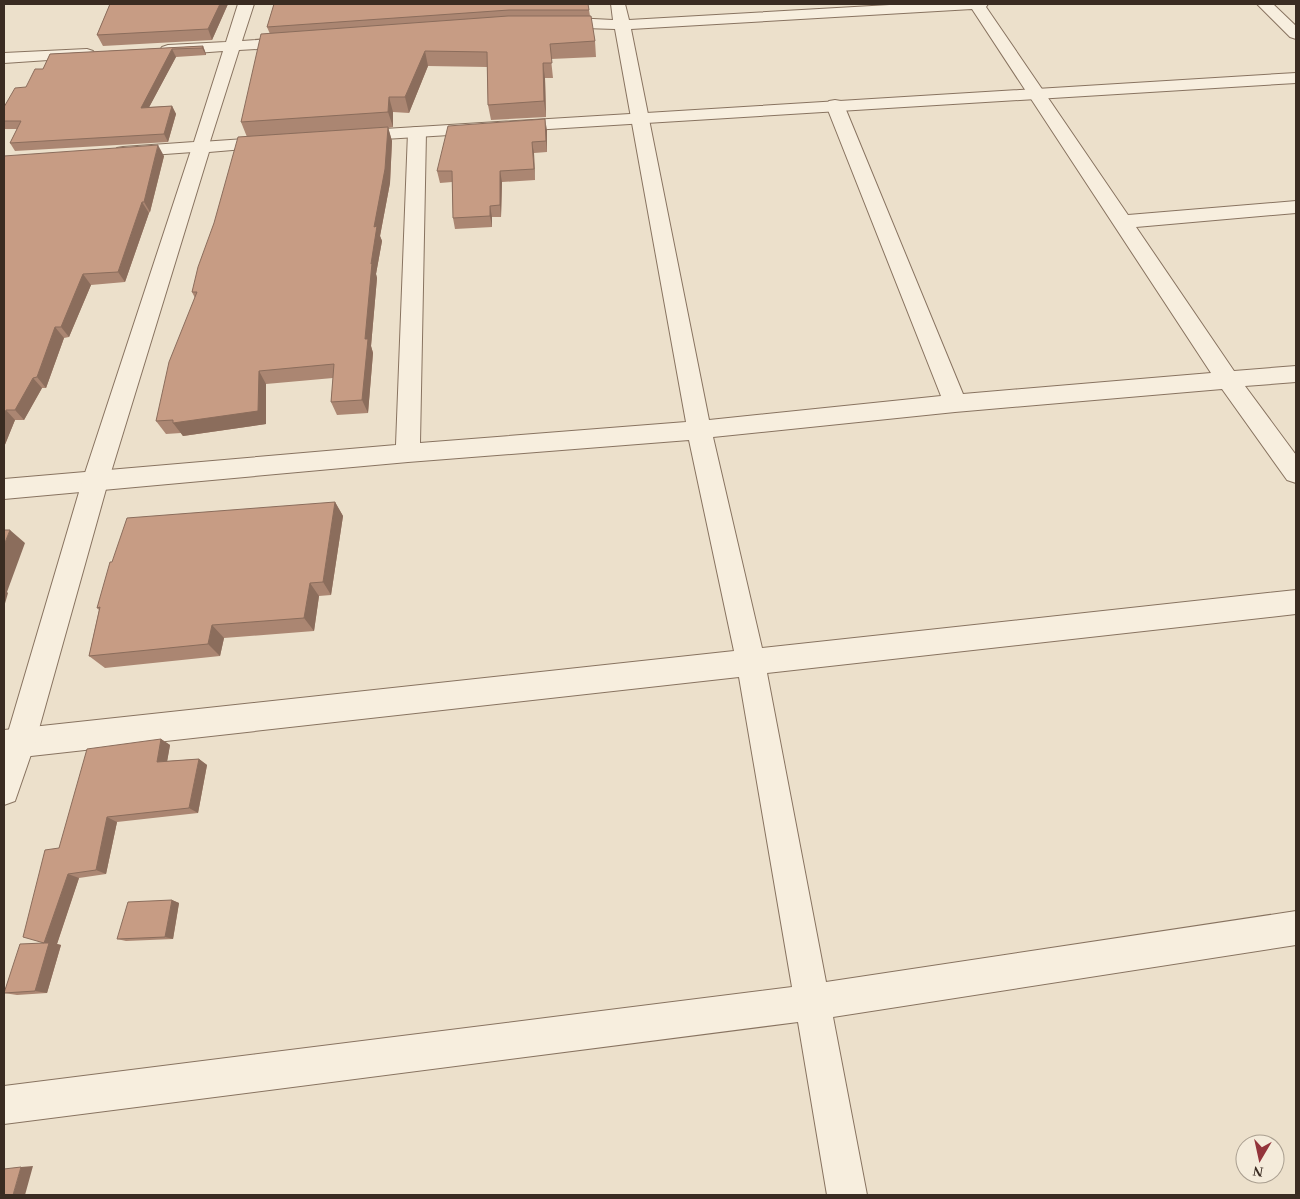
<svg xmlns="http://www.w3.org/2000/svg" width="1300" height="1199" viewBox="0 0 1300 1199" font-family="Georgia,serif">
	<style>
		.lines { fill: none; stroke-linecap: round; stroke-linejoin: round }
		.minor-casing { stroke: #887360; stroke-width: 2 }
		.tertiary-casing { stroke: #887360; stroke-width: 2 }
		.minor { fill: #f7eede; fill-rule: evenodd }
		.tertiary { fill: #f7eede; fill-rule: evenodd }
		.wall { fill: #ab8672 }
		.shaded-wall { fill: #8b6d5c }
		.building { fill: #c79c84; stroke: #8b6d5c }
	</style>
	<rect width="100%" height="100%" fill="#ece0cb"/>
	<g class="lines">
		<defs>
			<path id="minor" d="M238 4H254L242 41 297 37 303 39 305 42 303 45 297 47 239 50 207 151 123 157 117 156 114 152 117 148 123 147 194 142 223 51 168 55 162 53 160 50 162 47 168 45 226 42Z
				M611 4H625L629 20 907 4H988L986 7 1128 215 1296 201V213L1136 227 1234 371 1296 366V382L1245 386 1296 455V483L1287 480 1222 389 955 412 713 437 762 648 1296 590V614L767 673 826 982 1296 911V945L833 1017 867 1195H827L798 1022 4 1124V1086L792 987 739 677 4 759V730L734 651 689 440 408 462 4 499V479L396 445 408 132 411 128 417 127 423 128 426 132 420 443 686 422 615 29 554 27 549 25 546 22 549 19 554 17 613 20ZM972 9 1211 373 963 394 844 105 841 101 835 100 829 101 826 105 941 396 709 420 631 29Z
				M1257 4H1273L1296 26V39L1290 37Z
				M87 49 93 51 95 54 93 57 4 63V53Z"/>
			<path id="tertiary" d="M1296 73V83L352 141 346 140 343 136 346 132 352 131Z
				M275 137 281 138 284 142 281 146 209 152 108 482 35 743 15 801 4 805V746L82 482 192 147 195 143 201 142Z"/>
		</defs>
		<use href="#minor" class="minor-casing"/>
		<use href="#tertiary" class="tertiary-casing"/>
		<use href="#minor" class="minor"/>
		<use href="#tertiary" class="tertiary"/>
	</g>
	<path class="wall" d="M110 4H228L212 40 103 46 97 35Z
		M274 4 589 10 590 16 595 41 596 57 551 59 553 78H545L546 117 491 120 488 105 487 67 428 66 409 113 393 112V127L388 128 392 141 390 183 380 236 382 241 376 274 377 278 371 346 373 353 368 413 337 415 331 402 333 378 266 384V424L183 436 181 433 166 434 156 421 195 298 192 292 247 137 241 122 270 34 267 27Z
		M203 46 206 54V55L176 57 149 107 172 106 176 114 168 142 15 151 10 143 17 129H4V107L26 87 43 69 50 54Z
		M547 130V152L534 153 535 180 502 182 501 217H492V227L455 229 453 218 452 182 440 183 437 171Z
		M4 156H164L150 212 149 213 125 282 91 285 69 337 64 338 46 388H42L24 420H15L4 447Z
		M335 502 343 516 331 595 319 596 314 631 224 638 220 656 105 668 89 656 99 610 97 608 112 562Z
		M161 739 170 745 167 761 199 759 207 765 198 813 117 822 106 874 79 878 57 944 61 945 47 993 17 995 4 993 44 943 59 848Z
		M172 900 179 903 173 939 126 941 117 939Z"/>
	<path class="shaded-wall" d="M220 4H228L212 40 208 29Z
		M203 46 206 54V55L202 48Z
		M172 49 176 57 145 115 141 108Z
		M425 51 428 66 409 113 405 97Z
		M543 63 545 78 546 117 544 101Z
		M389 97 393 112V127L388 112Z
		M172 106 176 114 168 142 164 134Z
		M545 119 547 130V152L546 141Z
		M388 127 392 141 390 183 380 236 382 241 376 274 377 278 371 346 373 353 368 413 362 400 365 339 374 227Z
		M532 142 534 153 535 180 534 169Z
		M158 145 164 156 150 212 144 202Z
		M500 171 502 182 501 217 500 205Z
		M142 202 149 213 125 282 118 272Z
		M490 206 492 217V227L490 216Z
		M83 274 91 285 69 337 61 327Z
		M55 327 64 338 46 388 37 377Z
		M259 371 266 384V424L183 436 173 423Z
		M33 378 42 388 24 420 15 410Z
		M6 410 15 420 4 447V415Z
		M335 502 343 516 331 595 323 582Z
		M10 530 25 543 7 592 8 593 4 607V545Z
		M310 583 319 596 314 631 304 618Z
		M212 625 224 638 220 656 208 644Z
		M161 739 170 745 166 768 157 762Z
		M199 759 207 765 198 813 189 808Z
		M107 817 117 822 106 874 96 870Z
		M68 874 79 878 57 944 61 945 47 993 35 991 44 943Z
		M172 900 179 903 173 939 165 937Z
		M33 1166 25 1195H13L21 1167Z"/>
	<path class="building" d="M110 4H220L208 29 97 35Z
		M274 4H588L589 10H509L267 27Z
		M508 16H591L595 41 550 44 552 63H543L544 101 488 105 487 52 425 51 405 97H389L388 112 241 122 261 34Z
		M203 46 202 48 172 49 141 108 172 106 164 134 10 143 21 121H4V107L15 88 26 87 35 69H43L50 54Z
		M545 119 546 141 532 142 534 169 500 171V205L490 206V216L453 218 452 171H437L448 126Z
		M388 127 385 169 374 227 377 226 371 264 372 263 365 339H368L362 400 331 402 334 364 259 371 258 411 173 423V420L156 421 169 362 197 292H192L198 267 214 223 238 137Z
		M158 145 144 202H142L118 272 83 274 61 327H55L37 377 33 378 15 410H6L4 415V156Z
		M335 502 323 582 310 583 304 618 212 625 208 644 89 656 100 607 97 608 110 562H112L127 518Z
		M4 530H10L4 545Z
		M161 739 157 762 199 759 189 808 107 817 96 870 68 874 44 943H49L35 991 4 993 20 944 44 943 23 937 45 850 59 848 87 749Z
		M172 900 165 937 117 939 128 902Z
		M21 1167 13 1195H4V1169Z"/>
	<rect width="1300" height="1199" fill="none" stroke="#3a2c22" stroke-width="10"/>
	<g transform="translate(1260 1159) rotate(189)"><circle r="24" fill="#f4ebda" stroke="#aa9f90"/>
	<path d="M0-4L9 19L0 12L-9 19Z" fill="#93343b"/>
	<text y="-8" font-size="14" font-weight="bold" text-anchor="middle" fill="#3a2c22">N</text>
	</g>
</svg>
